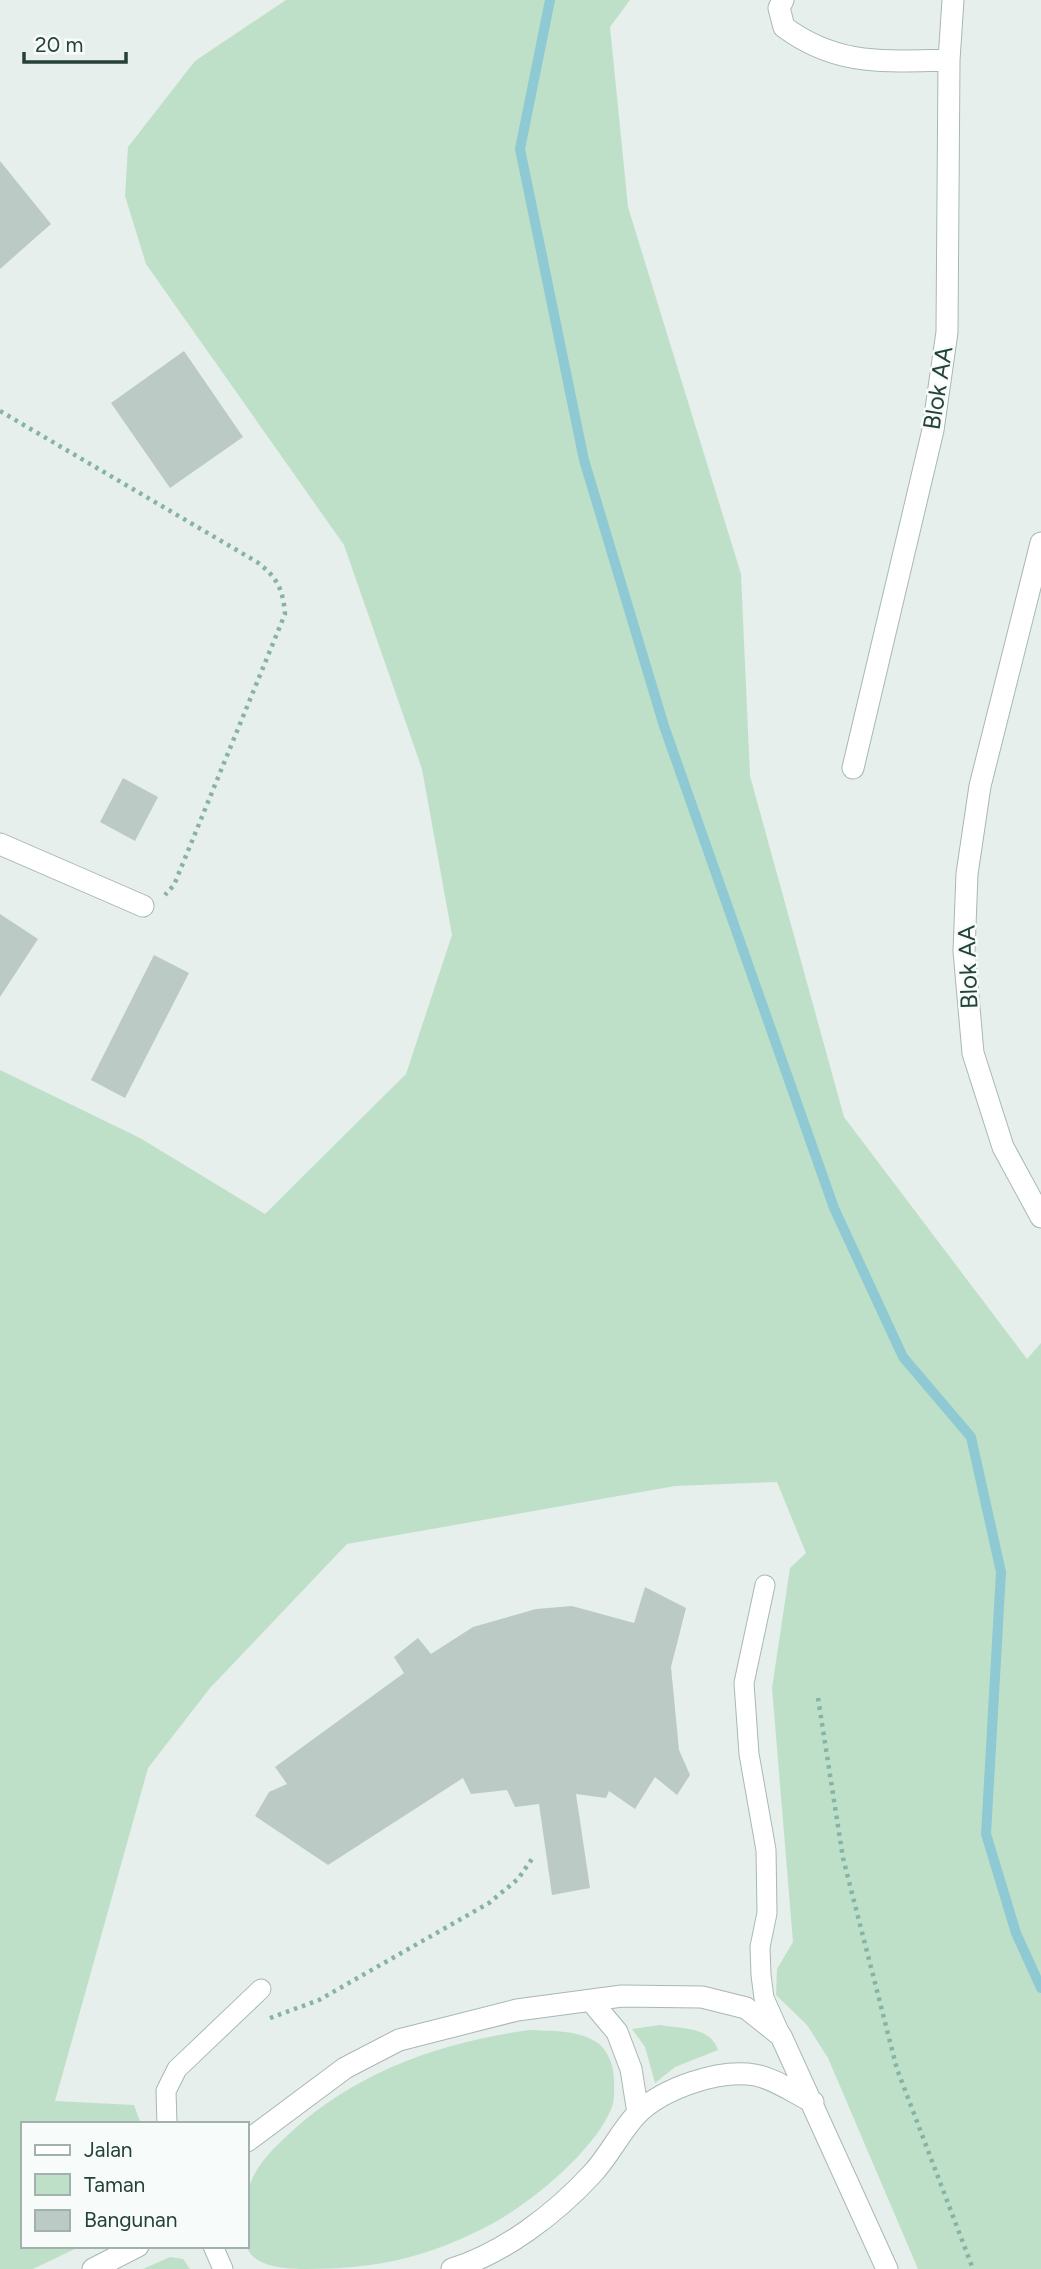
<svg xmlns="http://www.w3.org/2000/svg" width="1041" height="2269" viewBox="0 0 1041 2269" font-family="Figtree,sans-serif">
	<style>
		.green { fill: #bfe0c8 }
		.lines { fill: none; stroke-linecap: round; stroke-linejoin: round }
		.stream { stroke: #8ec9d4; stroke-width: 10 }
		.building { fill: #bbcac4 }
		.lane-casing { stroke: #a8b8b2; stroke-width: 21 }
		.street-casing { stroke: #a8b8b2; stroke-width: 23 }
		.path { stroke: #86b3a5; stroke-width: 4.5; stroke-dasharray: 3.5 5; stroke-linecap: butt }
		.lane { stroke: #fff; stroke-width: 19 }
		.street { stroke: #fff; stroke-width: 21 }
		.labels { text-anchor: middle; stroke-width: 5; stroke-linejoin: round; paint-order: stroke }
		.street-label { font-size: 24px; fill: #24423a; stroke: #f7fbf9 }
	</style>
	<rect width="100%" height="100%" fill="#e6efeb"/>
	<path class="green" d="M286 0H630L610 27 628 207 741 574 750 776 844 1117 1027 1359 1041 1343V2269H918L828 2058 807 2025 776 1995 777 1969 793 1942 772 1688 790 1568 806 1553 777 1482 675 1486 347 1544 210 1688 148 1768 55 2101 134 2105 141 2124H23V2246H81L33 2269H0V1070L140 1138 265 1214 406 1074 452 935 422 769 344 545 146 264 125 196 128 147 195 61Z
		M660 2025C681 2029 710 2026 718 2050L675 2067 655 2083 645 2047 632 2029Z
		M530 2030C549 2031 575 2030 593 2040 607 2047 614 2065 614 2080 614 2089 615 2099 612 2107 595 2151 528 2206 486 2227 425 2258 375 2269 307 2269 287 2269 254 2268 246 2246 251 2228 243 2204 250 2184 258 2163 273 2149 289 2134 355 2072 441 2042 530 2030Z
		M170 2257 183 2259 190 2269H143Z"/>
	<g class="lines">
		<path class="stream" d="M550 0 520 149 584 460 664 726 834 1208 903 1357 971 1437 1001 1572 986 1834 1016 1933 1041 1988"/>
	</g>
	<path class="building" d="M0 161 51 224 0 269Z
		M184 351 243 437 170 488 111 403Z
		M123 778 158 797 135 841 100 822Z
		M0 914 38 939 0 997Z
		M154 955 189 973 125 1098 91 1080Z
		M645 1587 686 1608 671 1667 679 1750 690 1775 677 1795 655 1777 635 1809 609 1791 606 1798 576 1794 590 1888 552 1895 539 1804 515 1807 507 1790 471 1794 463 1778 328 1865 255 1816 269 1792 287 1784 275 1767 404 1673 394 1657 418 1638 431 1654 473 1627 536 1609 572 1606 634 1623Z"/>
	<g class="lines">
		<defs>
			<path id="lane" d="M765 1585 744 1683 749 1754 766 1850 767 1913 760 1947 761 1975 764 1998 781 2036
				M167 2124 166 2091 177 2069 261 1989
				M213 2246 223 2269"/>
			<path id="street" d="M783 0 779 8 784 27C838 67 886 61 949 60
				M1041 543 980 786 967 874 964 951 973 1053 1003 1147 1041 1217
				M853 768 933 430 947 332 949 60 953 0
				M0 844 143 906
				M591 2001 617 2032 631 2069 638 2113
				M247 2141 345 2068 399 2040 517 2010 622 1996 702 1997 746 2008 781 2036 887 2269
				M93 2269 138 2246
				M452 2269C504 2253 555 2214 592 2174 609 2156 620 2132 637 2114 663 2088 719 2069 755 2075 774 2078 796 2094 813 2102"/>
		</defs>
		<use href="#lane" class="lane-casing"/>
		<use href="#street" class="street-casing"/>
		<path class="path" d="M0 411 257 562C277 577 283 589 285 614L174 885 165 895
			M818 1698 843 1858 897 2069 973 2269
			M270 2018 319 2000 489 1903 518 1879 534 1856"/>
		<use href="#lane" class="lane"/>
		<use href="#street" class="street"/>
	</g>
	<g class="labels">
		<g class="street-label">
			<text transform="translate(938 388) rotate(-81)" y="8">Blok AA</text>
			<text transform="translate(968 967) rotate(-92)" y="8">Blok AA</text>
		</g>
	</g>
	<rect x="21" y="2122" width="228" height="126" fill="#f7fbf9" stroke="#a3b1ad" stroke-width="2"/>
	<rect x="35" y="2145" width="35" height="10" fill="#ffffff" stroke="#a3b1ad" stroke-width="2"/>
	<text x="84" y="2157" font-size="21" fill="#24423a">Jalan</text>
	<rect x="35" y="2174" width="35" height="21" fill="#bfe0c8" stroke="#a3b1ad" stroke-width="2"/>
	<text x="84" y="2192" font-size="21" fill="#24423a">Taman</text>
	<rect x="35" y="2210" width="35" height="21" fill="#bbcac4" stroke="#a3b1ad" stroke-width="2"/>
	<text x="84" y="2227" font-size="21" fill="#24423a">Bangunan</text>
	<path d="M24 52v10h102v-10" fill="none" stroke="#24423a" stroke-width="3.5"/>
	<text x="35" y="52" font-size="21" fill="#24423a" stroke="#f7fbf9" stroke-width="5" paint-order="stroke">20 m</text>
</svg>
